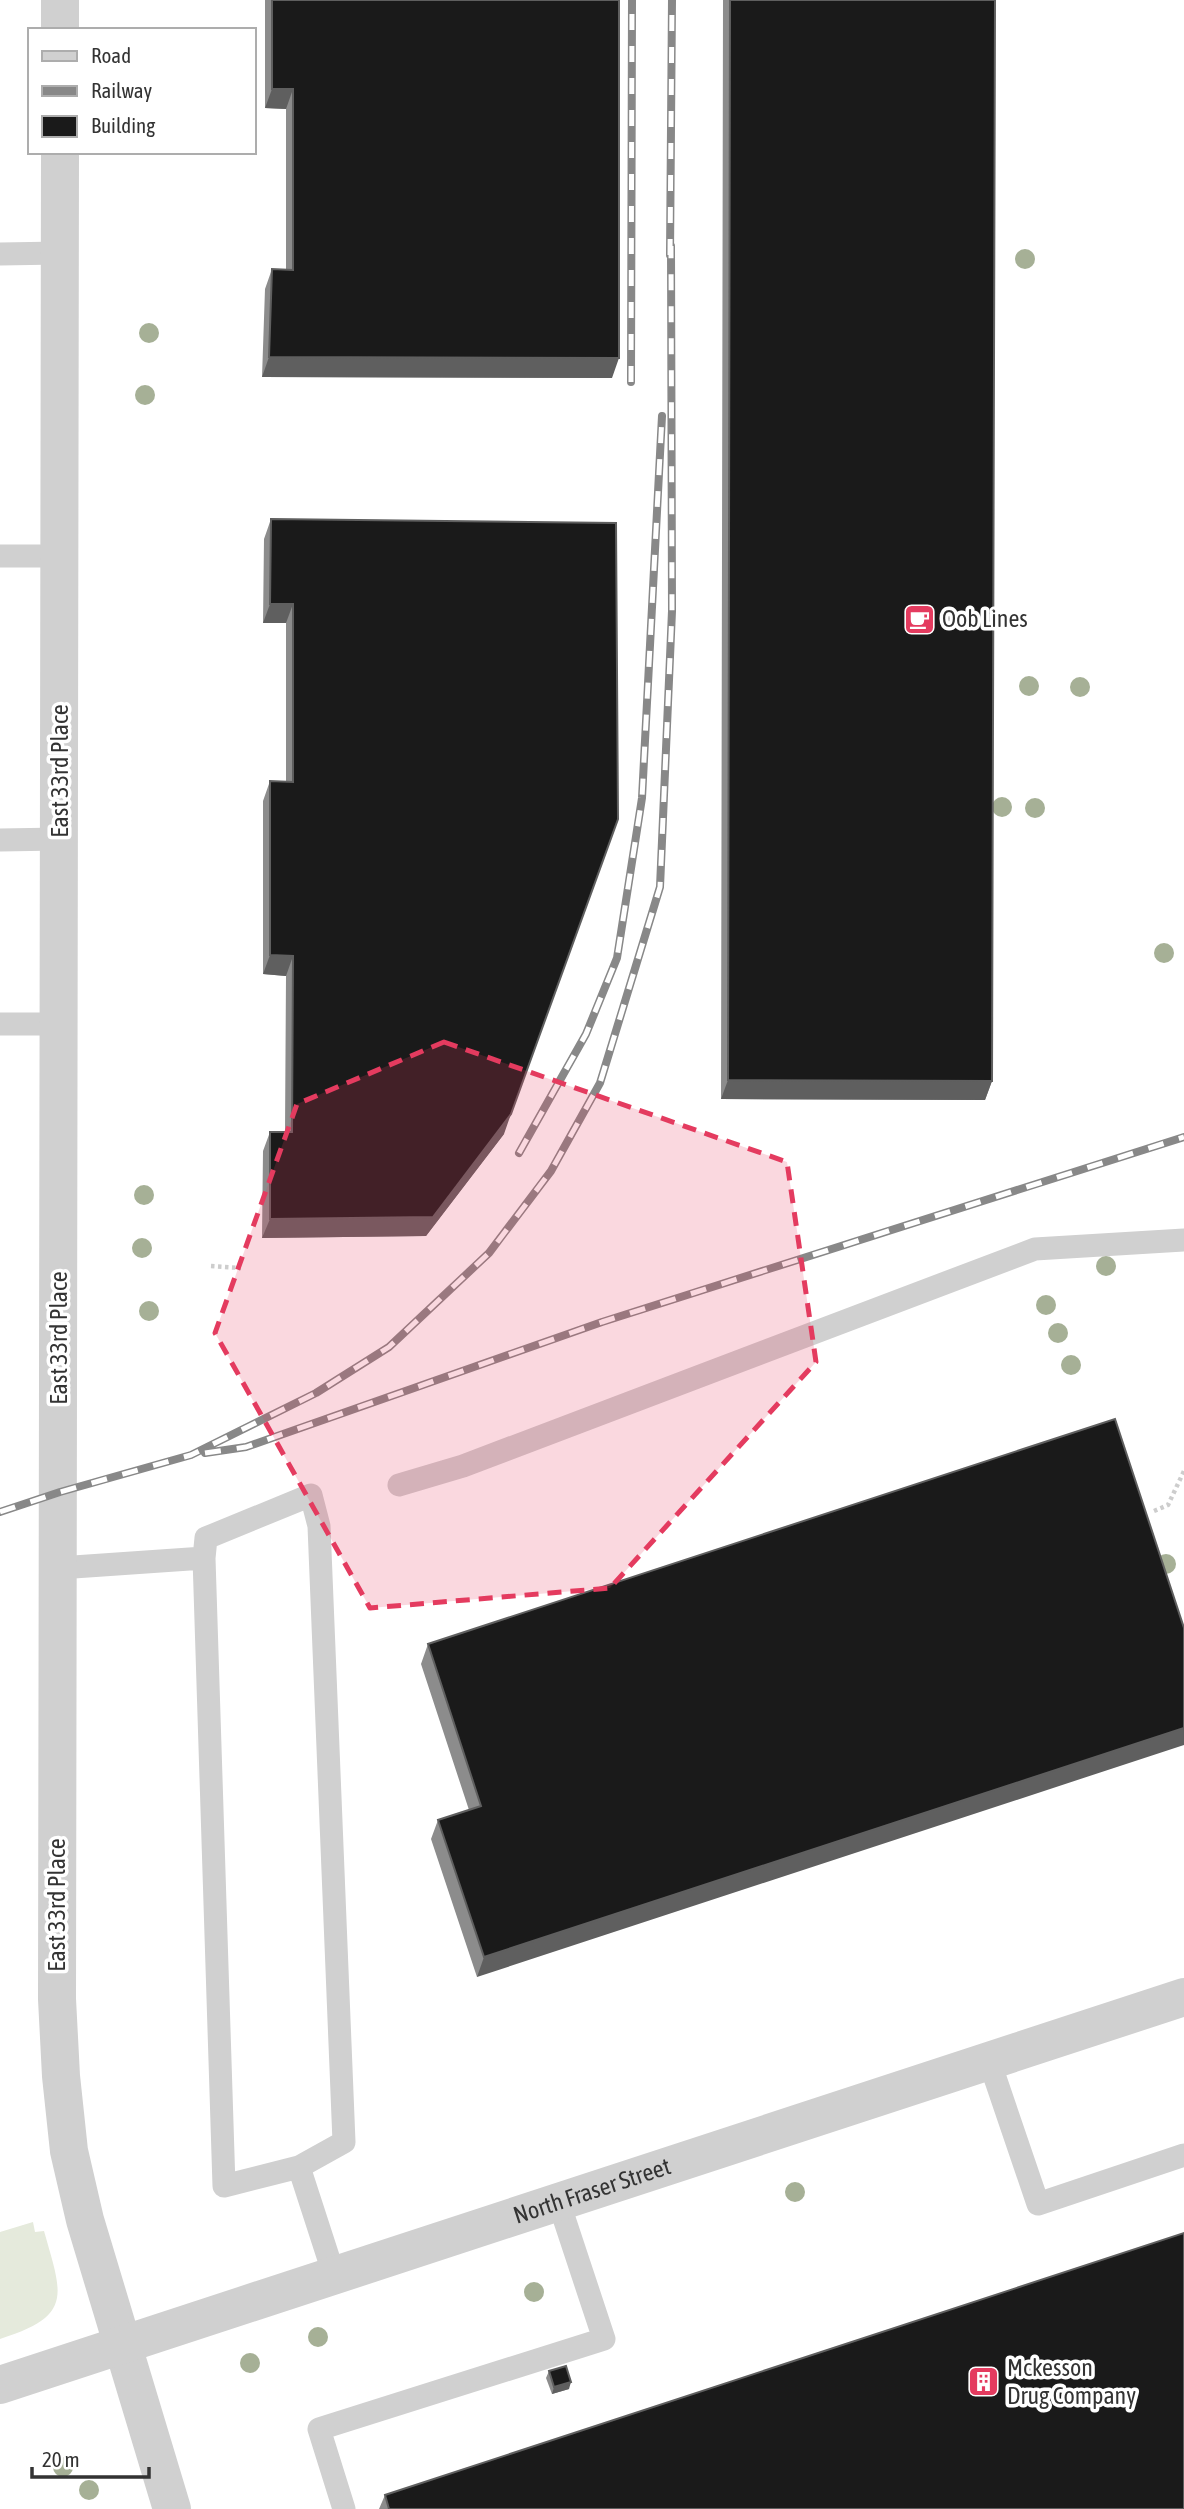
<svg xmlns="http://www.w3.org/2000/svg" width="1184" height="2509" viewBox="0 0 1184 2509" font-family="'Asap Condensed',sans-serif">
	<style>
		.grass { fill: #e5eadc }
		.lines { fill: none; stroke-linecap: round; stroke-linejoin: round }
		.path { stroke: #cdcdcd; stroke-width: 4.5; stroke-dasharray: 3.5 3.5; stroke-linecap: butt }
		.lane { stroke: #d0d0d0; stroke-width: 23 }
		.street { stroke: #d0d0d0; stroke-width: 38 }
		.rail-casing { stroke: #888; stroke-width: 8 }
		.rail { stroke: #fff; stroke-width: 5; stroke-dasharray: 16; stroke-linecap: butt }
		.tree { fill: #a6b096 }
		.wall { fill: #8c8c8c }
		.shaded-wall { fill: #5f5f5f }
		.building { fill: #1a1a1a; stroke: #5f5f5f; stroke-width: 2 }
		.marked { fill: #e43b5f; fill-opacity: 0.2; stroke: #e43b5f; stroke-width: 5; stroke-dasharray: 14 9; stroke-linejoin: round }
		.labels { text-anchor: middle; stroke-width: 7; stroke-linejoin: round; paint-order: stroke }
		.poi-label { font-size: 24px; fill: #333; stroke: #fff; text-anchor: start }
		.street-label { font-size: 24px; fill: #333; stroke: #fff }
	</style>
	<rect width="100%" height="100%" fill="#fff"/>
	<path class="grass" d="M33 2222 35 2232 44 2231C62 2295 74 2316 0 2339V2232Z"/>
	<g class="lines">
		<path class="path" d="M211 1266 241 1268
			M1154 1511 1168 1505 1184 1471"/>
		<path class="lane" d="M0 254 60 253
			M0 556H60
			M0 840 60 839
			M0 1024H59
			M399 1485 463 1466 1035 1249 1184 1240
			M204 1558 206 1538 311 1495 319 1526 344 2142 299 2167
			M59 1568 204 1558 224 2186 299 2167 334 2275
			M989 2060 1038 2204 1184 2155
			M344 2509 319 2429 604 2339 558 2200"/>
		<g class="street">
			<path d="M60 30V0"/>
			<path d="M60 152 57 1999 61 2076 69 2151 85 2220 172 2509"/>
			<path id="s1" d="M0 2385 1184 1997"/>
		</g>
		<defs>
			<path id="rail" d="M670 255 672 0
				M631 382 632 0
				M519 1153 586 1034 617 958 642 798 662 416
				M205 1453 246 1447 602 1322 1184 1137
				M0 1512 60 1492 191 1455 316 1393 389 1347 489 1253 551 1171 600 1083 660 887 672 611 671 246"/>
		</defs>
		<use href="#rail" class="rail-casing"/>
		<use href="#rail" class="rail"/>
	</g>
	<g class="tree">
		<circle cx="1025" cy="259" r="10"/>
		<circle cx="149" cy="333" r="10"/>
		<circle cx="145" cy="395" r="10"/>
		<circle cx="1029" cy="686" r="10"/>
		<circle cx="1080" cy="687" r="10"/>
		<circle cx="1002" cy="807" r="10"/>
		<circle cx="1035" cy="808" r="10"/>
		<circle cx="1164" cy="953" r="10"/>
		<circle cx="144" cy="1195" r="10"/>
		<circle cx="142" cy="1248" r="10"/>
		<circle cx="1106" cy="1266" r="10"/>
		<circle cx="1046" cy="1305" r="10"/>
		<circle cx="149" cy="1311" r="10"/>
		<circle cx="1058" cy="1333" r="10"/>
		<circle cx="1071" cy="1365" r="10"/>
		<circle cx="1166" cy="1564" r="10"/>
		<circle cx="795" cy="2192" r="10"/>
		<circle cx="534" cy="2292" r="10"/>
		<circle cx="318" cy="2337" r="10"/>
		<circle cx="250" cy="2363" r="10"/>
		<circle cx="63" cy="2467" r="10"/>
		<circle cx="89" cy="2490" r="10"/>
	</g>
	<path class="wall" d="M265 0H619L612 378 262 377 265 289 272 269 286 270V109L265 108Z
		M723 0H995L992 1081 985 1100 721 1099Z
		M271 519 504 1134 426 1236 262 1238 263 1151 270 1132H285L286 976 263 974V801L270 781 286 782V623H263L264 539Z
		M1115 1419 477 1977 431 1839 438 1820 469 1810 421 1664 428 1644Z
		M549 2371 569 2389 552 2394 546 2378Z
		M385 2495 1184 2509H379Z"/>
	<path class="shaded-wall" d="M272 89H293L286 109 265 108Z
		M269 357 619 358 612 378 262 377Z
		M270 604H293L286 623H263Z
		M270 955 293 956 286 976 263 974Z
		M728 1080 992 1081 985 1100 721 1099Z
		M511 1114 504 1134 426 1236 262 1238 270 1219Z
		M1184 1728V1745L477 1977 484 1957Z
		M571 2382 569 2389 552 2394 554 2387Z"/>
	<path class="building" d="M272 0H619V358L269 357 272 269 293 270V89H272Z
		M730 0H995L992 1081 728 1080Z
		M271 519 616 523 618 819 511 1114 433 1217 270 1219V1132H292L293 956 270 955V781L293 782V604H270Z
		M1115 1419 1184 1628V1728L484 1957 438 1820 481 1806 428 1644Z
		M1184 2233V2509H389L385 2495Z
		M566 2366 571 2382 554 2387 549 2371Z"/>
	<path class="marked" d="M444 1042 787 1162 816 1362 610 1588 370 1608 215 1333 297 1104Z"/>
	<defs>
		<symbol id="cafe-square" viewBox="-11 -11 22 22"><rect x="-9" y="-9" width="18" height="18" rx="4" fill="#e43b5f" stroke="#fff"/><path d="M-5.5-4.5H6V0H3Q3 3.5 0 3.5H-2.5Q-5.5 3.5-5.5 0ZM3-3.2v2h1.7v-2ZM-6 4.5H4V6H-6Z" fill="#fff"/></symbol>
		<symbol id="building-square" viewBox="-11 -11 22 22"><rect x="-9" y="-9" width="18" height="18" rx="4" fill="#e43b5f" stroke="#fff"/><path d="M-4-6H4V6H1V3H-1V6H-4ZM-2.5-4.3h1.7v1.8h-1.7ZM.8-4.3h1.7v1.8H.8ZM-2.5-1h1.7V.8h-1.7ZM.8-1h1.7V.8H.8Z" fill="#fff"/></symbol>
	</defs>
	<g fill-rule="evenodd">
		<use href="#cafe-square" x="902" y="602" width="35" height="35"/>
		<use href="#building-square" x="966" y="2364" width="35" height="35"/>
	</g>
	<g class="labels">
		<g class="poi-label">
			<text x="942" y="627">Oob Lines</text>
			<text x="1007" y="2376">Mckesson<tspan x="1007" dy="28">Drug Company</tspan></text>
		</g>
		<g class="street-label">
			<text transform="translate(60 771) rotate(-90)" y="8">East 33rd Place</text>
			<text transform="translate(59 1338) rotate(-90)" y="8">East 33rd Place</text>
			<text transform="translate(57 1905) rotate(-90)" y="8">East 33rd Place</text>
			<text dy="8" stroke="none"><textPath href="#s1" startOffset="623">North Fraser Street</textPath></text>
		</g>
	</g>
	<rect x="28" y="28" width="228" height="126" fill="#ffffff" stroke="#adadad" stroke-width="2"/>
	<rect x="42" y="51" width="35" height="10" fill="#d0d0d0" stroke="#adadad" stroke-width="2"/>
	<text x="91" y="63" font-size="21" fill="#333333">Road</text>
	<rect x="42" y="86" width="35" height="10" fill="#888888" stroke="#adadad" stroke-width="2"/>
	<text x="91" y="98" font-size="21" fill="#333333">Railway</text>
	<rect x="42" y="116" width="35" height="21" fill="#1a1a1a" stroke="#adadad" stroke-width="2"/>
	<text x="91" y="133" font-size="21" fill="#333333">Building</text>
	<path d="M32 2467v10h117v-10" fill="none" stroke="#333333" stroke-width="3.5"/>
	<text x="42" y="2467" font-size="21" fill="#333333" stroke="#ffffff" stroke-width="5" paint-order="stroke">20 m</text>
</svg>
